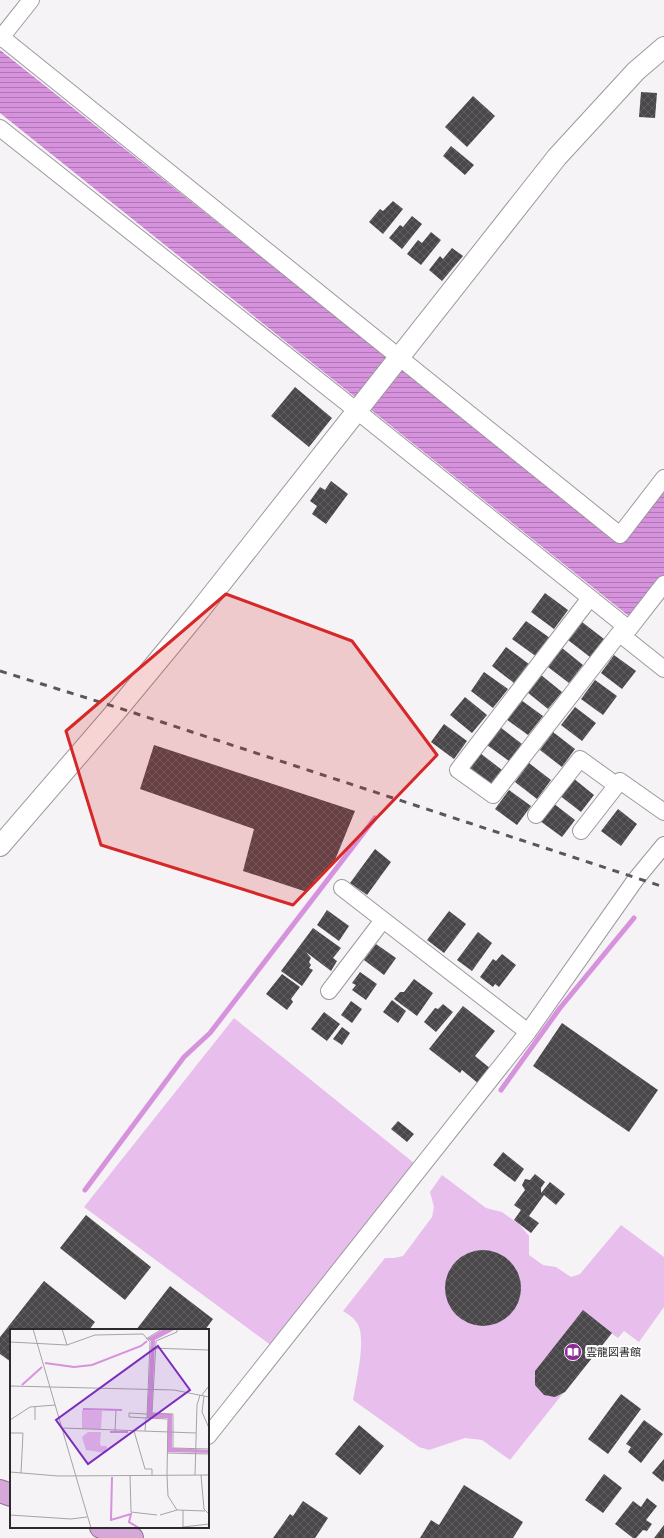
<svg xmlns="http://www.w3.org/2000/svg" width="664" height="1538" viewBox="0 0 664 1538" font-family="Barlow,'Noto Sans JP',sans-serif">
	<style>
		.park { fill: #e8beec }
		.water { fill: url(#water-rules) }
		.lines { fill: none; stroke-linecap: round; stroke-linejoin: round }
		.stream { stroke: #d692dd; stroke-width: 5 }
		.building { fill: url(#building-cross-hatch) }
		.minor-casing { stroke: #9d999d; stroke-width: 18 }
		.tertiary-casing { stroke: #9d999d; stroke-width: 22 }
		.trunk-casing { stroke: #946e97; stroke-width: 24 }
		.minor { stroke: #fff; stroke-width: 16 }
		.tertiary { stroke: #fff; stroke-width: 20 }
		.trunk { stroke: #d6a8da; stroke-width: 22 }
		.rail { stroke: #595759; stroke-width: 3; stroke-dasharray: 7 7; stroke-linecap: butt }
		.marked { fill: #d62828; fill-opacity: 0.2; stroke: #d62828; stroke-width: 3; stroke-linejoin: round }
		.labels { text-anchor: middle; stroke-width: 4; stroke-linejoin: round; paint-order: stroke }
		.poi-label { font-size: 11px; fill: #2c2b2c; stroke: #fff; text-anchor: start }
		.inset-river { fill: none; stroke: #d692dd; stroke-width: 2 }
		.inset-road { fill: none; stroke: #a5a3a5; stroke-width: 1 }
		.view { fill: #7b2cbf; fill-opacity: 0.15; stroke: #7b2cbf; stroke-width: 2 }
		.inset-edge { fill: none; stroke: #2c2b2c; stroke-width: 2 }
	</style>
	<defs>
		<pattern id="water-rules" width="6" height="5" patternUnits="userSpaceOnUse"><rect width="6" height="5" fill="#d692dd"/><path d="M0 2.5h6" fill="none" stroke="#ae77b3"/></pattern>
		<pattern id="building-cross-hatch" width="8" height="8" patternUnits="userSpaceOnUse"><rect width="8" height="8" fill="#4a474a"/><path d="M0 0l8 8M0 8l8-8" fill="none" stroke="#625f62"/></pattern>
	</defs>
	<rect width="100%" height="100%" fill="#f6f3f6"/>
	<path class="park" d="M234 1018 414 1163 272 1346 84 1207Z
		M442 1175 486 1208 502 1212 520 1225 529 1236V1255L543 1265 556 1267 571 1277 580 1274 621 1225 664 1257V1307L639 1342 624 1331 618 1338 611 1333 510 1460 482 1440 465 1438 429 1450 419 1447 353 1400C356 1383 367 1336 357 1323 354 1318 348 1314 343 1311L385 1258H394L403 1256 432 1217 434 1207 430 1192Z"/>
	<path class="water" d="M0 50 622 543 664 491V575L630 617 0 113Z"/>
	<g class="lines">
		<path class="stream" d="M501 1090 560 1008 634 918
			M85 1190 184 1057 210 1033 375 818"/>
	</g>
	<path class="building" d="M641 92 657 93 655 118 639 117Z
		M473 96 495 116 467 147 445 127Z
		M451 146 474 165 465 175 443 156Z
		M393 201 403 209 383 234 369 222 380 209 383 211Z
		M412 216 422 224 402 249 389 238 400 225 403 227Z
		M431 232 441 240 421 265 407 254 418 240 422 243Z
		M452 248 463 256 442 281 429 270 440 256 443 259Z
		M295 387 332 418 309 447 271 416Z
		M331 481 348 494 326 524 312 514 317 506 310 501 320 487 325 490Z
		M545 593 568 610 554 629 531 612Z
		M526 621 550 638 537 657 512 639Z
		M582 622 604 639 590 657 568 640Z
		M506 647 529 664 514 683 492 666Z
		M562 648 583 665 569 683 548 667Z
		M614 655 636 671 622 689 601 673Z
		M484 672 508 689 493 708 471 691Z
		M541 675 562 692 548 709 527 692Z
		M595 680 617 696 603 715 581 699Z
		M465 697 487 715 472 733 450 715Z
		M521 700 543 716 528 735 506 719Z
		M575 707 596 723 582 741 561 725Z
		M444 724 467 741 454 759 431 742Z
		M500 727 522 744 509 761 487 745Z
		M553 732 575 749 562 767 540 750Z
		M154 745 355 811 335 860 314 881 307 892 243 871 254 829 140 789Z
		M480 753 502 770 489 788 466 771Z
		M529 763 551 780 537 799 515 782Z
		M573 778 594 795 581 812 559 795Z
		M509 790 531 806 517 825 495 809Z
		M553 803 575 820 562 837 540 821Z
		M618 809 637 824 621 846 601 831Z
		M375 849 391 862 367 895 350 883Z
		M327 910 349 926 339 941 317 925Z
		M449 911 466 924 444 953 427 940Z
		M313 928 341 948 333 958 337 961 331 971 306 952 311 958 309 962 311 965 309 968 313 970 302 986 281 971Z
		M478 932 492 943 472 971 457 960Z
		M376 944 396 958 384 975 364 960Z
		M502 954 516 965 499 987 495 984 493 987 480 977 493 959 496 961Z
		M360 972 377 984 366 1000 352 990 356 985 352 983Z
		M282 974 300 987 291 999 293 1002 287 1010 266 994Z
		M414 979 433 993 417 1016 394 999 400 992H404Z
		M392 1000 406 1011 398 1023 383 1012Z
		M351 1001 362 1009 352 1023 341 1015Z
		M443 1004 453 1012 436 1032 424 1022 435 1008 438 1009Z
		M463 1006 495 1031 475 1056 491 1069 479 1084 462 1070 460 1073 429 1049Z
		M324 1012 340 1024 327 1041 311 1029Z
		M562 1023 658 1090 629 1132 533 1066Z
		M342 1027 350 1033 342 1045 333 1039Z
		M398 1121 414 1134 407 1142 391 1129Z
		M503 1152 524 1169 515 1182 493 1165Z
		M535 1174 545 1182 541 1188V1193L550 1182 565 1194 556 1205 544 1195 529 1216 539 1223 531 1233 514 1220 521 1210 514 1205 525 1190 522 1185 525 1179 530 1180Z
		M86 1215 151 1267 125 1300 60 1248Z
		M445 1288a38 38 0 1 1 76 0a38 38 0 1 1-76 0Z
		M44 1281 95 1322 89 1330H11V1362L0 1354V1337Z
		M170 1286 213 1319 205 1330H136Z
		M583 1310 612 1333 565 1392 555 1397 544 1395 535 1385V1371Z
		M621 1394 641 1409 608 1454 588 1439Z
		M644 1420 663 1434 641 1463 628 1452 631 1447 626 1444Z
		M359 1425 384 1446 360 1475 335 1454Z
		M664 1459V1480L663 1482 652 1473Z
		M604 1474 622 1488 603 1513 585 1500Z
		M464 1485 523 1522 513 1538H420L431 1520 439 1525Z
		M647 1498 657 1506 646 1520 652 1524 647 1531 643 1530 636 1538H633L615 1524 633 1501 641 1507Z
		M303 1501 328 1518 315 1538H273L290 1514 293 1516Z
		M664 1525V1538H654Z"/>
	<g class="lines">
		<defs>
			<path id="minor" d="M0 36 620 535 664 478
				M0 39 31 0
				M0 128 357 411 629 629 664 584
				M590 598 458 770 493 795 625 626
				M620 634 664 669
				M536 815 580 759 616 785
				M581 831 620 781 664 812
				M342 888 528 1032
				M329 991 383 920
				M208 1436 528 1032 636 879 664 845"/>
			<path id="tertiary" d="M0 846 119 708 200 610 557 157 636 71 664 47"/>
			<path id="trunk" d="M0 1491 11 1495
				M101 1527 132 1538"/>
		</defs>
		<use href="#minor" class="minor-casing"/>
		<use href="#tertiary" class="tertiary-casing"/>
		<use href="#trunk" class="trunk-casing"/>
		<use href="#minor" class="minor"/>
		<use href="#tertiary" class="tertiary"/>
		<use href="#trunk" class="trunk"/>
		<path class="rail" d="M0 671 119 708 664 887"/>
	</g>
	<path class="marked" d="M226 594 352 641 437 755 293 905 101 845 66 731Z"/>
	<defs>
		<symbol id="library-disc" viewBox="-11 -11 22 22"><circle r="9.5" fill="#8a2b94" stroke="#fff"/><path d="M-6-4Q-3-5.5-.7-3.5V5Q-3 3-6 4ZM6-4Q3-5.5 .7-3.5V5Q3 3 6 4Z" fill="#fff"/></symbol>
	</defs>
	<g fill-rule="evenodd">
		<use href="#library-disc" x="563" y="1342" width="20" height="20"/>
	</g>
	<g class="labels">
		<g class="poi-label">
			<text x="586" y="1356">雲龍図書館</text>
		</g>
	</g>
	<g transform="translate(10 1329)">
		<rect width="199" height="199" fill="#f6f3f6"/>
		<path d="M72 81 92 82 91 100H72ZM78 103H91L90 114 91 117H97L96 124 76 121 72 108Z" fill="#e8beec"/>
		<path d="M166 0 145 11 142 84 162 85V119L199 121V124L157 123 158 89H137L141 12 137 10 152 1Z" fill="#d692dd"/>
		<path class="inset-river" d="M35 34 64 38 82 36 131 17 137 12M12 56 32 38M73 80 112 81M100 103H118M102 148 101 191 121 185 119 193 129 199"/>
		<path class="inset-road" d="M23 0 81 199M52 0 57 16M167 0V3L146 12 142 84 163 85V119L199 120M136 10 152 0M0 13 57 16 85 6 133 5 140 13 137 89 158 90 157 146M140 19 199 21M0 57 164 61 199 68M191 67 199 57M194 67 192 83 199 99M137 89 119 88V84L137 85M0 91 20 78 45 76M25 91V77M53 99 186 104M105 102 106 82M124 102 135 140H142V147M135 102 136 89M0 104H13L11 144M157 124 199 125M0 143 48 147 199 146M120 146 121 183 147 186M157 146 158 167 167 181M185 146 187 76 190 66M191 146 194 180 199 185M173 181V198L199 195M0 186 61 190 77 188M150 186 167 181 195 182"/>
		<path class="view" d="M148 17 180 61 78 135 46 91Z"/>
		<rect width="199" height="199" class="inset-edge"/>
	</g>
</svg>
